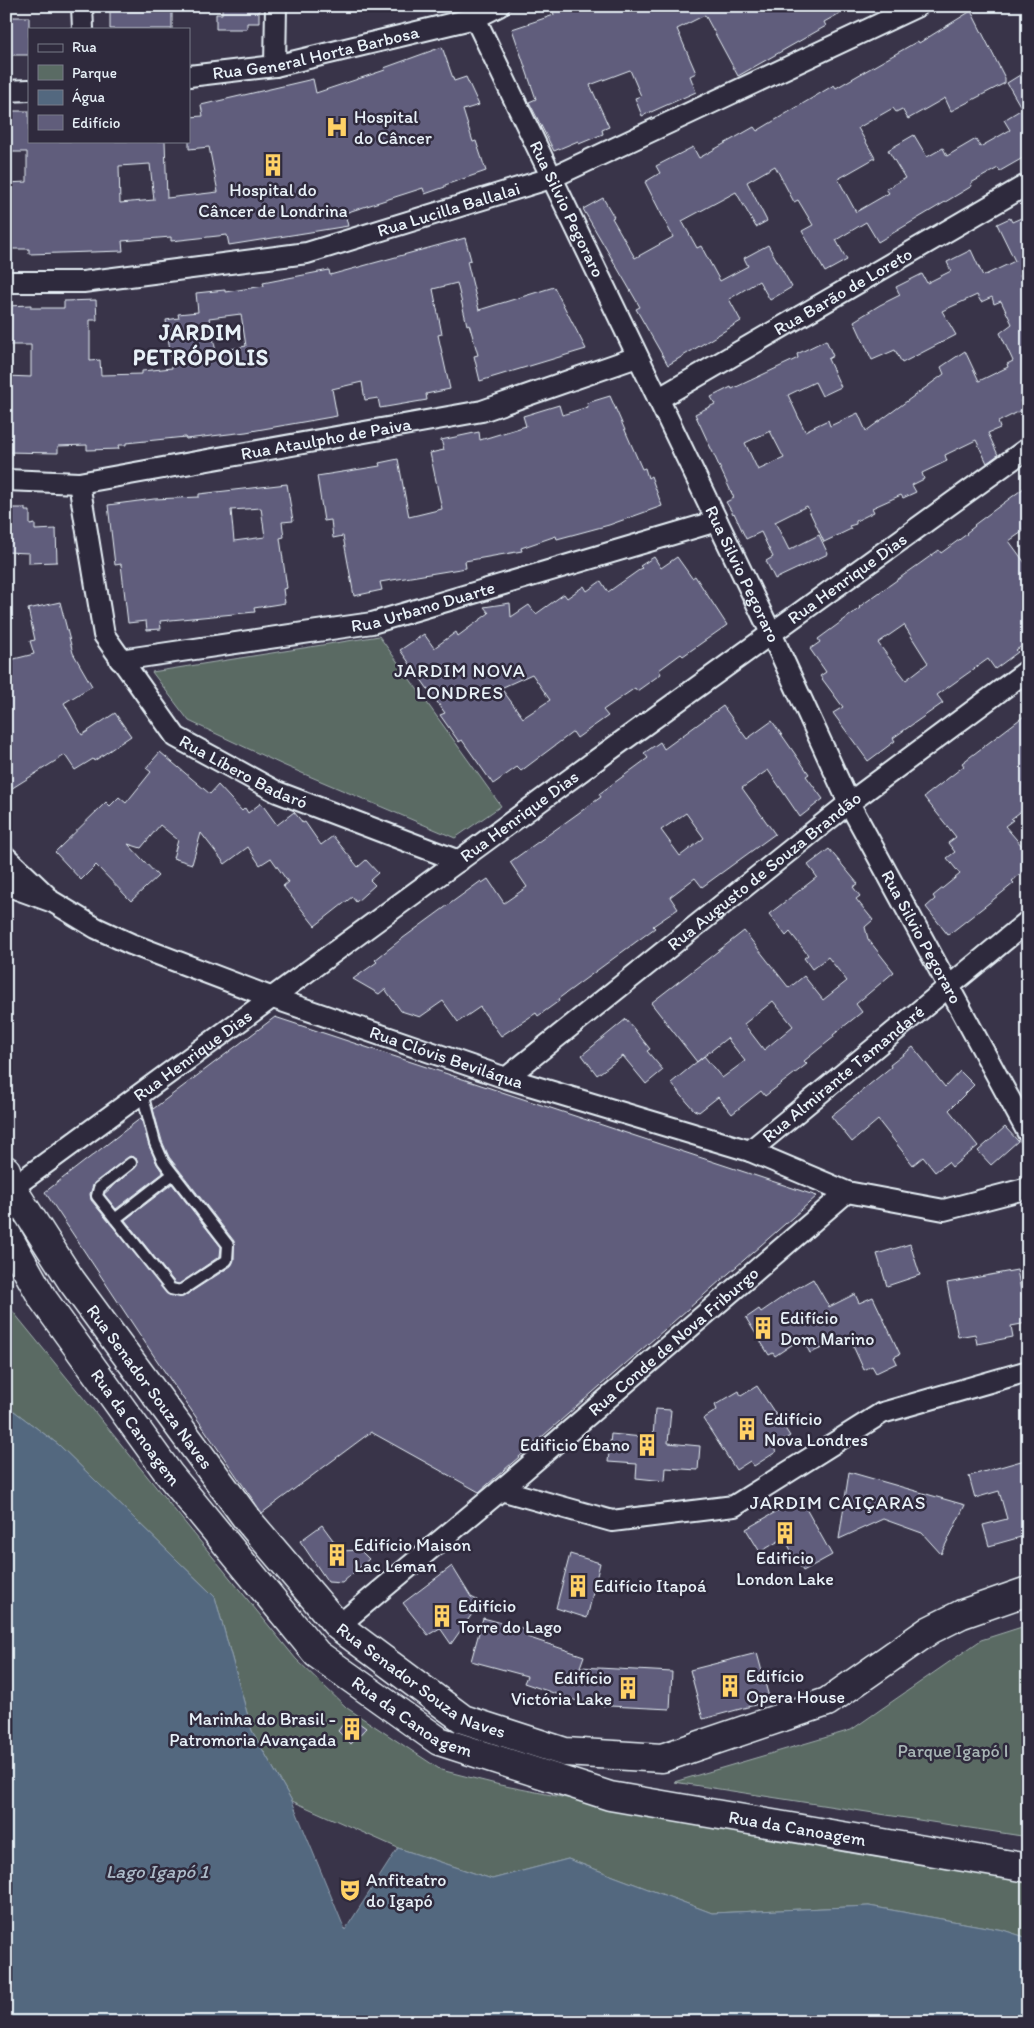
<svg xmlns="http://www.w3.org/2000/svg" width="1034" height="2028" viewBox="0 0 1034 2028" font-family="Itim,sans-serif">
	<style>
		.green { fill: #5a6b64; stroke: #a1aeae }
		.water { fill: #53687f; stroke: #8f9faf }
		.building { fill: #605d7b; stroke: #e8f1f8; fill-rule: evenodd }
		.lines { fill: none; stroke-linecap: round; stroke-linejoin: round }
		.lane-casing { stroke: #e8f1f8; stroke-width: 14 }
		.street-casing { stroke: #e8f1f8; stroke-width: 24 }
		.secondary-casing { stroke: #e8f1f8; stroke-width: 31 }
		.lane { stroke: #2f2a3d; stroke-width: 10 }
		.street { stroke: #2f2a3d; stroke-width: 20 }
		.secondary { stroke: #2f2a3d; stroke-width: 28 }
		.labels { text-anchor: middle; stroke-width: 5; stroke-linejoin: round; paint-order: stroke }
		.street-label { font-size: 18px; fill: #e8f1f8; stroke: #2f2a3d }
		.poi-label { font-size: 18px; fill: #e8f1f8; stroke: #2f2a3d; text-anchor: start }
		.park-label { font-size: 18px; fill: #a8b5b5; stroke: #2f2a3d }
		.neighbourhood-label { font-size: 19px; letter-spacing: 1px; fill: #e8f1f8; stroke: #2f2a3d }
		.water-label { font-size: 19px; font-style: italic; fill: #acbac8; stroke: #2f2a3d }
		.district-label { font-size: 22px; font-weight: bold; letter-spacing: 1px; fill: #e8f1f8; stroke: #2f2a3d }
	</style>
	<rect width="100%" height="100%" fill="#393449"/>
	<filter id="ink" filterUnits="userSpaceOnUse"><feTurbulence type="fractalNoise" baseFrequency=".02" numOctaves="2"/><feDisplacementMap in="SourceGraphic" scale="10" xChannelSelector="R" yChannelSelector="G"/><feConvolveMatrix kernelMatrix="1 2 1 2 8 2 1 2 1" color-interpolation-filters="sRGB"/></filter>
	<g filter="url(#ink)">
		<path class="green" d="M379 636 501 806 455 838 283 765 189 721 152 672Z
			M6 1303 296 1659 347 1708 441 1770 500 1785 844 1852 1028 1882V1938L1003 1930 869 1906 712 1913 568 1859 492 1879 398 1848 292 1801 252 1731 215 1597 59 1445 6 1405Z
			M1028 1625V1837L674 1782 851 1730 981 1640Z"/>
		<path class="water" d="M6 1405 59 1445 215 1597 252 1731 292 1801 345 1930 398 1848 492 1879 568 1859 712 1913 869 1906 1003 1930 1028 1938V2022H6Z"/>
		<path class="building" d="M149 6H172V29H110V11H149Z
			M222 6H259V23H247V29H216V14H222Z
			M567 6H575L577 12 594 6H853L824 22 826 26 738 76 705 15 677 29 696 73 690 76 696 92 642 116 635 98 641 96 630 70 590 85 609 127 602 130 603 134 579 144 578 141 554 151 529 102 536 99 512 29 554 15 553 11Z
			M971 11 1005 78V83L951 111 945 98 908 119 902 109 896 112 893 108 858 128 875 158 838 179 856 212 889 193 886 189 905 178 888 150 914 135 927 157 943 148 947 156 976 139 980 147 1010 130 1004 120 1022 109 1007 83 1028 70V155L1000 171 998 168 971 183 972 186 878 242 866 222 836 240 847 260 825 272 802 231 813 225 798 200 794 202 775 166 747 182 767 221 756 227 736 192 682 221 697 248 701 246 720 281 748 266 744 258 768 245 792 287 770 300 759 281 729 299 741 321 668 365 636 309 640 307 583 209 603 198 614 217 612 218 635 258 673 237 645 182 660 173 656 166 693 147 699 158 754 127 757 131 834 85 836 88 918 41 919 43Z
			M6 17H29V55H6Z
			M442 47 454 81 466 77 479 105 463 110 473 142 476 141 486 171 445 185V187L425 194 423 188 345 213 348 226 229 245 227 235 171 241V237L122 241 123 251 29 254V249H6V183L27 182V152H6V111H29V141H165L167 198 218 192 209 147 189 149V117L203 116 201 105 313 79 316 93 385 70 384 68ZM150 164 154 200 120 203 119 166Z
			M1028 215V286L1022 274 1020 275 1028 292V398L1020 401 1024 409 998 422 1000 428 988 433 998 455 987 463 976 440 945 455 947 461 922 473 924 479 912 485 916 492 903 498 901 495 872 508 874 512 856 521V524L849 526 851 529 824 542 807 506 775 522 789 550 819 535 828 554 775 579 766 561 773 557 761 532 746 539 734 513 733 514 726 502 734 498 695 414 715 404 711 397 731 387 732 389 798 358 797 354 826 340 833 356 828 359 841 387 822 396 815 382 788 395 805 431 828 420 830 426 858 413 866 431 944 374 941 367 965 351 979 381 1008 367 1007 364 1013 361 1000 333 1012 324 1001 301 994 304 992 297 981 302 977 295 942 311 956 335 902 363 895 350 872 360 854 321 880 305 900 295 896 287 922 274 927 283 951 271 947 262 971 250 983 276 1015 261 997 224 1010 218 1012 222ZM770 431 784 458 758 470 745 443Z
			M465 238 471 260 467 261 479 310 554 287 586 349 480 381 474 356 478 355 469 324 467 325 457 283 433 289 442 334 438 335 450 389 426 394 427 400 380 408 378 398 365 400 362 382 332 389 337 416 246 432 186 439 185 437 126 443V445H118L119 449 87 450V445L58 446V453L6 452V376L31 377V345H6V306L31 305V308H64V301L96 300 97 320H90V361L100 360 101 375 142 374V371L172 368 166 320 179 318 178 314 198 312 196 293 225 290V292L264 286 263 283 329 270 330 275ZM241 314 246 346 216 352 209 318Z
			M610 396 642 469 645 468 648 478 651 476 662 506 609 525 557 539 556 536 521 548 522 551 465 561 466 568 380 582 382 590 354 596 343 536 333 538 331 520 324 521 317 476 380 466 379 463 398 459 409 517 442 509 430 453 444 450 441 440 479 432 480 440 526 426 523 416 559 405 562 415 588 407 587 403Z
			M287 484 293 521 282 522 284 537 280 538 287 588 283 589 285 603 254 608 255 612 160 621 161 629 147 630 146 621 128 623 121 564 115 565 108 505 154 499 199 497V494ZM261 508 265 537 234 541 231 510Z
			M1028 485V528L1009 541 1028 567V642L1016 650 1018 652 995 669 988 659 937 695 943 703 893 738 895 741 868 761 833 713 843 707 820 676 826 672 810 649 820 642 818 639 860 608 859 607 939 550 941 553 967 534 966 533 975 526 974 525ZM904 625 928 663 906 680 878 643Z
			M6 508H25V511H30V525L35 524V530L56 529 57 562 29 563V553L6 552Z
			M654 557 661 568 677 557 692 578 695 576 727 625 683 656 681 654 659 670 661 674 637 691 635 688 603 710 608 716 577 738 573 732 521 771 517 767 493 784 462 740 459 742 440 715 445 713 400 650 424 634 434 648 456 632 458 636 489 613 484 607 510 603 511 617 529 605 536 614 564 594 567 598 584 586 587 591 601 581 608 592 642 568 640 566ZM532 674 550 700 523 718 501 688Z
			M60 602 73 653 92 686 64 703 82 735 115 713 131 736 94 761 93 759 75 770 65 755 6 792V661L34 654 30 641 35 640 28 609Z
			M723 706 747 739 772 721 809 774 806 776 823 799 800 817 768 770 742 788 775 834 702 887 695 878 670 897 678 909 653 926 655 928 558 999 559 1001 538 1016 536 1013 501 1036 480 1007 458 1022 443 1001 420 1017 401 1011 385 989 379 994 353 979 377 962 375 960 399 941 481 881 482 883 488 879 504 903 527 887 510 862 601 797 599 794 648 758 644 753 660 742 664 749ZM686 813 704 838 680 856 661 830Z
			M1028 713V806L1011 819 1013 820 1005 826 1028 853V868L1012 881 1014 883 1003 892 948 935 926 907 935 899 933 896 960 874 947 858 955 852 948 843 956 837 924 797 964 766 962 763Z
			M160 752 210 794 218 785 242 811 245 808 248 813 261 803 277 825 294 812 303 823 305 822 321 845 333 836 358 867 366 860 378 873 370 880 375 885 356 902 352 897 315 926 283 886 288 882 271 858 260 865 248 847 225 864 201 833 192 864 173 858 178 840 160 825 141 848 128 844 158 876 131 901 96 865 81 880 55 852 106 802 110 806 119 797 126 803 151 772 146 768Z
			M829 849 858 884 853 887 860 896 856 899 873 920 865 927 868 939 894 972 856 1004 862 1012 833 1035 834 1037 804 1061 807 1064 765 1096 761 1091 732 1114 718 1097 699 1112 694 1110 671 1083 704 1056 722 1078 745 1061 727 1038 697 1062 651 1003 744 931 789 988 804 976 823 1000 847 981 828 957 812 969 804 958 808 955 790 932 786 936 769 914 817 877 808 865ZM773 1001 793 1026 764 1050 744 1024Z
			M275 1017 817 1196 479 1492 371 1432 262 1513 156 1359 45 1192 141 1118 149 1146 157 1164 163 1173 116 1209 104 1194 137 1166V1159L130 1156 94 1183 90 1194 91 1200 169 1295 183 1297 231 1266 234 1260V1241L169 1157 162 1141 153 1109Z
			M626 1019 650 1049 647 1051 663 1070 646 1084 623 1056 597 1075 582 1055Z
			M913 1047 945 1087 960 1071 974 1085 949 1110 978 1146 952 1167 948 1162 935 1172 923 1157 913 1165 878 1120 852 1142 831 1116 891 1067 890 1065Z
			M1005 1127 1018 1141 991 1165 978 1151Z
			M172 1184 221 1247 220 1256 179 1284 175 1283 125 1220Z
			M910 1244 920 1275 887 1286 877 1254Z
			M1017 1270 1027 1323 1011 1326 1013 1337 977 1344 975 1334 958 1337 947 1283Z
			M813 1279 829 1307 855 1294 859 1303 873 1297 900 1354 894 1357 897 1363 876 1373 872 1366 864 1370 849 1337 810 1353 802 1338 775 1356 773 1353 769 1355 746 1318 759 1309 761 1312 790 1292Z
			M757 1386 790 1436 773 1446 776 1452 754 1466 750 1461 736 1470 703 1419 717 1410 715 1405 739 1391 741 1396Z
			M655 1409 671 1410 668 1443 700 1446 698 1470 666 1468 665 1481 636 1478 637 1464 608 1462 611 1434 653 1438Z
			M1028 1459V1535L989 1546 983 1525 1007 1519 999 1491 975 1498 969 1476Z
			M849 1472 965 1505 941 1554 922 1533 883 1519 839 1539Z
			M800 1498 832 1555 803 1571 784 1538 760 1552 746 1529Z
			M322 1525 341 1551 360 1550 369 1559 342 1583 328 1582 300 1541Z
			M570 1554 600 1563 587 1618 556 1608Z
			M452 1566 471 1597 477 1600V1607L451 1644 440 1628 428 1635 403 1603Z
			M483 1618 529 1630 527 1637 584 1656 580 1667 672 1672 670 1709 589 1705 524 1683 527 1676 471 1661Z
			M757 1653 770 1701 703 1719 690 1670Z
			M349 1716 366 1728 351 1744 338 1731Z"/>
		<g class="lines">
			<defs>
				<path id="lane" d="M131 1163 99 1188 97 1196 171 1289 180 1291 227 1260 228 1245 163 1161 155 1143 142 1093
					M115 1219 173 1174"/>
				<g id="street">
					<path d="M82 6 83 29"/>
					<path id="s1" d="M475 6V18L771 633 849 803 1028 1133"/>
					<path d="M275 66 276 6"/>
					<path id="s2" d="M189 76 275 66 475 18 499 6"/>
					<path d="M6 91 29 90"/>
					<path id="s3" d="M6 282H83L307 253 551 178 918 6"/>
					<path id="s4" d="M658 399 1028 184"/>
					<path id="s5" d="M6 480 79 483 482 411 637 357"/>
					<path id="s6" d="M79 483 104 635 176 737 277 792 459 861"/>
					<path id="s7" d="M120 660 372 623 717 521"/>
					<path d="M6 857 47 896"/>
					<path id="s8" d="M6 885 53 902 96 928 131 944 273 998 506 1078 750 1151 847 1192 944 1210 1028 1188"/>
					<path id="s9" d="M506 1078 849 803 1028 670"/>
					<path id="s10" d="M750 1151 1028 921"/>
					<path id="s11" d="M12 1188 603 755 1028 448"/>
					<path d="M501 1490 612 1521 734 1506 882 1413 1028 1371"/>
					<path id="s12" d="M338 1626 501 1490 847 1192"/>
				</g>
				<g id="secondary">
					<path id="s13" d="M6 1170 12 1188 71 1280 247 1519 338 1626 463 1719 565 1752 662 1758 827 1702 930 1630 962 1614 1028 1591"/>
					<path id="s14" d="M6 1233 43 1299 169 1474 317 1654 439 1741 610 1796 1028 1868"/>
				</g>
			</defs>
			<use href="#lane" class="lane-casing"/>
			<use href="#street" class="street-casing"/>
			<use href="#secondary" class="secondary-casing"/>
			<use href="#lane" class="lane"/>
			<use href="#street" class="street"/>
			<use href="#secondary" class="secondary"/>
		</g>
	</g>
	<defs>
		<symbol id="hospital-bare" viewBox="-9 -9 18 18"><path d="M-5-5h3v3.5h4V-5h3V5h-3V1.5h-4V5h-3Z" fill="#ffd166" stroke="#2f2a3d" stroke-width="2.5" paint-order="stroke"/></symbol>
		<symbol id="building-bare" viewBox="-9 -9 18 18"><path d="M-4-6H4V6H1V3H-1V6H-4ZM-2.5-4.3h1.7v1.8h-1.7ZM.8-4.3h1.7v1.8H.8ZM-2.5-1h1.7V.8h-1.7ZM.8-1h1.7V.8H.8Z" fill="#ffd166" stroke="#2f2a3d" stroke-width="2.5" paint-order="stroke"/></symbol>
		<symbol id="theatre-bare" viewBox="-9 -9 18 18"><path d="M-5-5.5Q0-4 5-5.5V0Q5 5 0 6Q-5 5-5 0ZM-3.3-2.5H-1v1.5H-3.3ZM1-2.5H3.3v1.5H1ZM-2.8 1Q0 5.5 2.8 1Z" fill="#ffd166" stroke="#2f2a3d" stroke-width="2.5" paint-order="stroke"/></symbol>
	</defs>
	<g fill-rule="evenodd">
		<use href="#hospital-bare" x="321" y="111" width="32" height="32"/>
		<use href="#building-bare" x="257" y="149" width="32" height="32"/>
		<use href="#building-bare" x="747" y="1312" width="32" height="32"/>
		<use href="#building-bare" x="731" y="1413" width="32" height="32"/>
		<use href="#building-bare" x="631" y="1429" width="32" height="32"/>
		<use href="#building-bare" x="769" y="1517" width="32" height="32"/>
		<use href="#building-bare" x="321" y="1539" width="32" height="32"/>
		<use href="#building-bare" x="562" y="1570" width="32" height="32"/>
		<use href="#building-bare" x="426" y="1600" width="32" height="32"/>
		<use href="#building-bare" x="714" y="1670" width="32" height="32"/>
		<use href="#building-bare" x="612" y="1672" width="32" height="32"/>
		<use href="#building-bare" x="336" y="1713" width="32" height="32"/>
		<use href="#theatre-bare" x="334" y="1874" width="32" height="32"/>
	</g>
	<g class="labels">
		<g class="street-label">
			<text dy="6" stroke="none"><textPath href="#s2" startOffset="129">Rua General Horta Barbosa</textPath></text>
			<text dy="6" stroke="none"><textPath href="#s3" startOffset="451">Rua Lucilla Ballalai</textPath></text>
			<text dy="6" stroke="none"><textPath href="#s1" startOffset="224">Rua Silvio Pegoraro</textPath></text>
			<text dy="6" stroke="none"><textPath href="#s4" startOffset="214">Rua Barão de Loreto</textPath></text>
			<text dy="6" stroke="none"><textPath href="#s5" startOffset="324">Rua Ataulpho de Paiva</textPath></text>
			<text dy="6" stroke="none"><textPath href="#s1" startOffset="629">Rua Silvio Pegoraro</textPath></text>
			<text dy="6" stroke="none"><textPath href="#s11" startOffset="1034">Rua Henrique Dias</textPath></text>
			<text dy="6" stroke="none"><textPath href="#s7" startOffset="308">Rua Urbano Duarte</textPath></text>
			<text dy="6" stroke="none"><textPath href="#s6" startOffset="355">Rua Líbero Badaró</textPath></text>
			<text dy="6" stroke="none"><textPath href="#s11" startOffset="629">Rua Henrique Dias</textPath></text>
			<text dy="6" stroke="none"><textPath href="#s9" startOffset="331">Rua Augusto de Souza Brandão</textPath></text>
			<text dy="6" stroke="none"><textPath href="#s1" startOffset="1034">Rua Silvio Pegoraro</textPath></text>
			<text dy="6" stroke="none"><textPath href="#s11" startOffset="224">Rua Henrique Dias</textPath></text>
			<text dy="6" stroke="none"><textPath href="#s8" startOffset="474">Rua Clóvis Beviláqua</textPath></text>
			<text dy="6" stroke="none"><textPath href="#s10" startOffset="121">Rua Almirante Tamandaré</textPath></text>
			<text dy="6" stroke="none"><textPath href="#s12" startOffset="440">Rua Conde de Nova Friburgo</textPath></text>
			<text dy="6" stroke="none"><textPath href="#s13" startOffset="261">Rua Senador Souza Naves</textPath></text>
			<text dy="6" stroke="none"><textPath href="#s14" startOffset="234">Rua da Canoagem</textPath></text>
			<text dy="6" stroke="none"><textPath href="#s13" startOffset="666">Rua Senador Souza Naves</textPath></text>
			<text dy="6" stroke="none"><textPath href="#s14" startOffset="639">Rua da Canoagem</textPath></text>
			<text dy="6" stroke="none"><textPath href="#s14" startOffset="1044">Rua da Canoagem</textPath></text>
		</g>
		<g class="poi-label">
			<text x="354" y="123">Hospital<tspan x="354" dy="21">do Câncer</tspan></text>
			<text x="273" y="196" text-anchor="middle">Hospital do<tspan x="273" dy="21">Câncer de Londrina</tspan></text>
			<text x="780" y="1324">Edifício<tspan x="780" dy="21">Dom Marino</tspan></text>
			<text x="764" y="1425">Edifício<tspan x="764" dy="21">Nova Londres</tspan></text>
			<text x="630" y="1451" text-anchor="end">Edificio Ébano</text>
			<text x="354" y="1551">Edifício Maison<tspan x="354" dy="21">Lac Leman</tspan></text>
			<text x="785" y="1564" text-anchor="middle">Edificio<tspan x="785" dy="21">London Lake</tspan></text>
			<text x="594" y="1592">Edifício Itapoá</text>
			<text x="458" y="1612">Edifício<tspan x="458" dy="21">Torre do Lago</tspan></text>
			<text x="746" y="1682">Edifício<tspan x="746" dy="21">Opera House</tspan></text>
			<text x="612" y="1684" text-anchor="end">Edifício<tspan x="612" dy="21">Victória Lake</tspan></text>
			<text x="336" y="1725" text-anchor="end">Marinha do Brasil -<tspan x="336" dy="21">Patromoria Avançada</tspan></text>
			<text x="366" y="1886">Anfiteatro<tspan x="366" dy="21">do Igapó</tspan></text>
		</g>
		<g class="park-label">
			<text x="953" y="1757">Parque Igapó I</text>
		</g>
		<g class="neighbourhood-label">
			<text x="460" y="677">JARDIM NOVA<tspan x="460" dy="22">LONDRES</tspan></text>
			<text x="838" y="1509">JARDIM CAIÇARAS</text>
		</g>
		<g class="water-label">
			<text x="157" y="1878">Lago Igapó 1</text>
		</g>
		<g class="district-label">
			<text x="201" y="340">JARDIM<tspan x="201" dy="25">PETRÓPOLIS</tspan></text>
		</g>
	</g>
	<rect width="1034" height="2028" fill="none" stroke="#2f2a3d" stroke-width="25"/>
	<rect x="12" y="12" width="1009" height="2003" fill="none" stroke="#e8f1f8" stroke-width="2" filter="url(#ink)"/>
	<rect x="28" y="28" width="162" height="115" fill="#2f2a3d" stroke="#797a88"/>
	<rect x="38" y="44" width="25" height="8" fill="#2f2a3d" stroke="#797a88"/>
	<text x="72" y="52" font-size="15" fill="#e8f1f8">Rua</text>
	<rect x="38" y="65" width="25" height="15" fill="#5a6b64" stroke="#797a88"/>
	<text x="72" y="78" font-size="15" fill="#e8f1f8">Parque</text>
	<rect x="38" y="90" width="25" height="15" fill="#53687f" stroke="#797a88"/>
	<text x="72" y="102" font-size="15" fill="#e8f1f8">Água</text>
	<rect x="38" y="115" width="25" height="15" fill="#605d7b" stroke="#797a88"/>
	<text x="72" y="128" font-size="15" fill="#e8f1f8">Edifício</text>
</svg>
